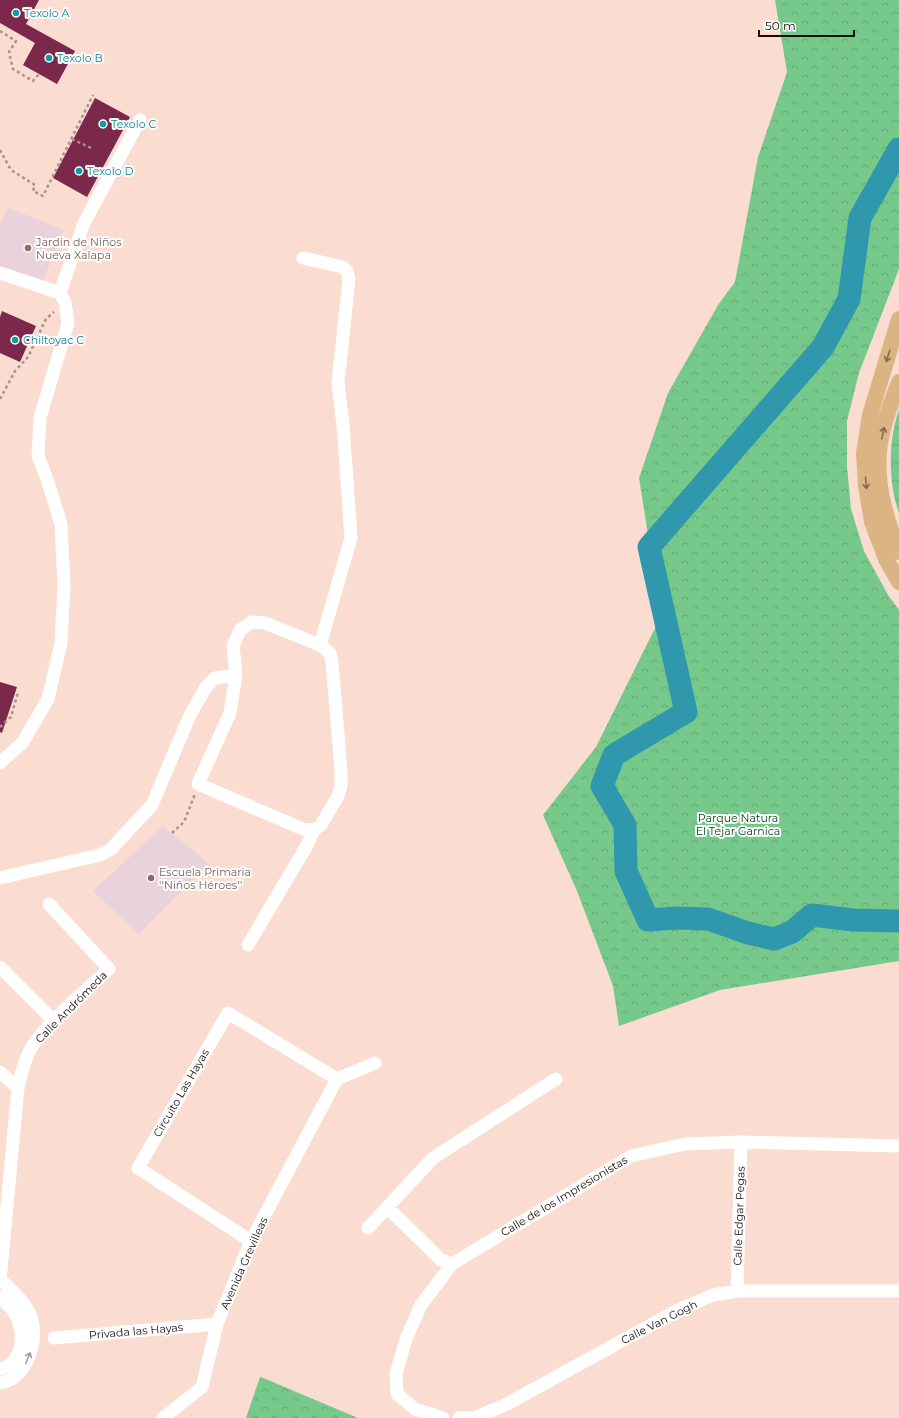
<svg xmlns="http://www.w3.org/2000/svg" width="899" height="1418" viewBox="0 0 899 1418" font-family="Montserrat,sans-serif">
	<style>
		.education { fill: #ead2dd }
		.forest { fill: url(#forest-crowns) }
		.lines { fill: none; stroke-linecap: round; stroke-linejoin: round }
		.river { stroke: #3098ac; stroke-width: 23 }
		.building { fill: #7b284b }
		.path { stroke: #a99289; stroke-width: 2.5; stroke-dasharray: 3 3; stroke-linecap: butt }
		.minor { stroke: #fff; stroke-width: 13 }
		.major { stroke: #dab583; stroke-width: 16 }
		.oneway { stroke: #83694c }
		.oneway2 { stroke: #a39e9c }
		.culture-dot { fill: #0f9aa8; stroke: #fff; stroke-width: 1.5 }
		.education-dot { fill: #8d6e63; stroke: #fff; stroke-width: 1.5 }
		.labels { text-anchor: middle; stroke-width: 4; stroke-linejoin: round; paint-order: stroke }
		.culture-label { font-size: 11px; fill: #0d838f; stroke: #fff; text-anchor: start }
		.education-label { font-size: 11px; fill: #785e54; stroke: #fff; text-anchor: start }
		.park-label { font-size: 11px; fill: #05461f; stroke: #fff }
		.street-label { font-size: 11px; fill: #180c08; stroke: #fff }
	</style>
	<defs>
		<pattern id="forest-crowns" width="20" height="18" patternUnits="userSpaceOnUse"><rect width="20" height="18" fill="#77c98b"/><path d="M2 6a3 3 0 1 1 6 0M12 15a3 3 0 1 1 6 0" fill="none" stroke="#66ab76"/></pattern>
	</defs>
	<rect width="100%" height="100%" fill="#fadcd1"/>
	<path class="education" d="M8 208 64 230 42 282 0 267V226Z
		M163 826 209 864 139 934 93 891Z"/>
	<path class="forest" d="M775 0H899V269L859 373 847 421V466L851 509 864 551 888 595 899 610V961L720 990 619 1026 613 986 577 891 543 815 596 747 661 616 639 478 668 393 718 305 735 282 758 157 787 72Z
		M899 410V514C897 506 894 498 893 490 889 463 890 435 899 410Z
		M260 1377H261L358 1418H246Z"/>
	<g class="lines">
		<path class="river" d="M899 149 860 218 849 299 823 347 649 547 686 712 614 755 602 786 625 825 626 871 648 920 677 918 708 919 748 933 774 939 792 932 812 915 853 920 899 921"/>
	</g>
	<path class="building" d="M0 0H39L26 24 75 51 57 84 23 65 35 43 0 23Z
		M95 98 130 117 87 197 53 178Z
		M2 311 36 326 20 362 0 353V317Z
		M0 682 17 687 2 733 0 732Z"/>
	<g class="lines">
		<path class="path" d="M0 31 16 41 9 52 13 69 33 81 39 74
			M72 139 91 148
			M0 150 11 170 35 185 33 191 43 196 93 95
			M0 399 15 371 28 357 46 319 54 312
			M0 727 11 717 18 692
			M172 833 184 822 195 794"/>
		<path class="minor" d="M303 258 343 267 347 271 349 279 338 383 343 425 351 538 320 645
			M0 273 60 293
			M0 763 23 742 48 699 61 643 64 585 61 524 47 479 38 456 40 418 68 323 65 302 60 293 84 223 140 120
			M0 878 100 855 111 849 152 805 190 715 206 687 215 678 236 675
			M248 945 306 847 314 830 321 825 338 796 341 786V770L332 662 330 653 320 645 265 623 252 622 240 630 233 646 236 675 230 713 198 784 303 829 314 830
			M0 967 54 1021
			M0 1072 18 1088
			M337 1079 375 1063
			M387 1207 441 1260 452 1264
			M368 1228 433 1158 556 1079
			M251 1241 138 1168 228 1013 337 1079
			M0 1279C12 1291 27 1303 32 1320 38 1343 26 1379 0 1383
			M0 1280 18 1088C21 1074 25 1057 33 1045 53 1017 84 992 109 969L49 904
			M737 1291 741 1142
			M0 1297C4 1302 10 1306 13 1311 27 1329 24 1363 0 1369
			M54 1338 217 1324
			M163 1418 202 1387 217 1324 251 1241 337 1079
			M443 1418 415 1409 397 1394 396 1374 406 1339 421 1305 452 1264 631 1156 685 1144 741 1142 899 1146
			M459 1418H474L507 1404 678 1310 713 1295 737 1291H899"/>
		<path class="major" d="M899 319 870 415 864 453 866 486 872 522 886 559 899 582
			M899 382C891 403 880 431 879 453 876 488 887 521 899 552"/>
	</g>
	<defs><path id="oneway-shaft" d="M-6 0H5M1.5-3L5.5 0L1.5 3" fill="none" stroke-width="1.6" stroke-linecap="round" stroke-linejoin="round"/></defs>
	<g class="oneway">
		<use href="#oneway-shaft" transform="translate(888 356) rotate(107)"/>
		<use href="#oneway-shaft" transform="translate(883 433) rotate(-78)"/>
		<use href="#oneway-shaft" transform="translate(866 483) rotate(85)"/>
	</g>
	<use class="oneway2" href="#oneway-shaft" transform="translate(28 1358) rotate(-68)"/>
	<g class="culture-dot">
		<circle cx="16" cy="13" r="4"/>
		<circle cx="49" cy="58" r="4"/>
		<circle cx="103" cy="124" r="4"/>
		<circle cx="79" cy="171" r="4"/>
		<circle cx="15" cy="340" r="4"/>
	</g>
	<g class="education-dot">
		<circle cx="28" cy="248" r="4"/>
		<circle cx="151" cy="878" r="4"/>
	</g>
	<g class="labels">
		<g class="culture-label">
			<text x="24" y="17">Texolo A</text>
			<text x="57" y="62">Texolo B</text>
			<text x="111" y="128">Texolo C</text>
			<text x="87" y="175">Texolo D</text>
			<text x="23" y="344">Chiltoyac C</text>
		</g>
		<g class="education-label">
			<text x="36" y="246">Jardín de Niños<tspan x="36" dy="13">Nueva Xalapa</tspan></text>
			<text x="159" y="876">Escuela Primaria<tspan x="159" dy="13">''Niños Héroes''</tspan></text>
		</g>
		<g class="park-label">
			<text x="738" y="822">Parque Natura<tspan x="738" dy="13">El Tejar Garnica</tspan></text>
		</g>
		<g class="street-label">
			<text transform="translate(71 1007) rotate(-45)" y="4">Calle Andrómeda</text>
			<text transform="translate(181 1093) rotate(-60)" y="4">Circuito Las Hayas</text>
			<text transform="translate(564 1196) rotate(-31)" y="4">Calle de los Impresionistas</text>
			<text transform="translate(739 1216) rotate(-88)" y="4">Calle Edgar Pegas</text>
			<text transform="translate(244 1263) rotate(-66)" y="4">Avenida Grevilleas</text>
			<text transform="translate(659 1322) rotate(-27)" y="4">Calle Van Gogh</text>
			<text transform="translate(136 1331) rotate(-5)" y="4">Privada las Hayas</text>
		</g>
	</g>
	<path d="M759 30v6h95v-6" fill="none" stroke="#180c08" stroke-width="2"/>
	<text x="765" y="30" font-size="12" fill="#180c08" stroke="#ffffff" stroke-width="3" paint-order="stroke">50 m</text>
</svg>
